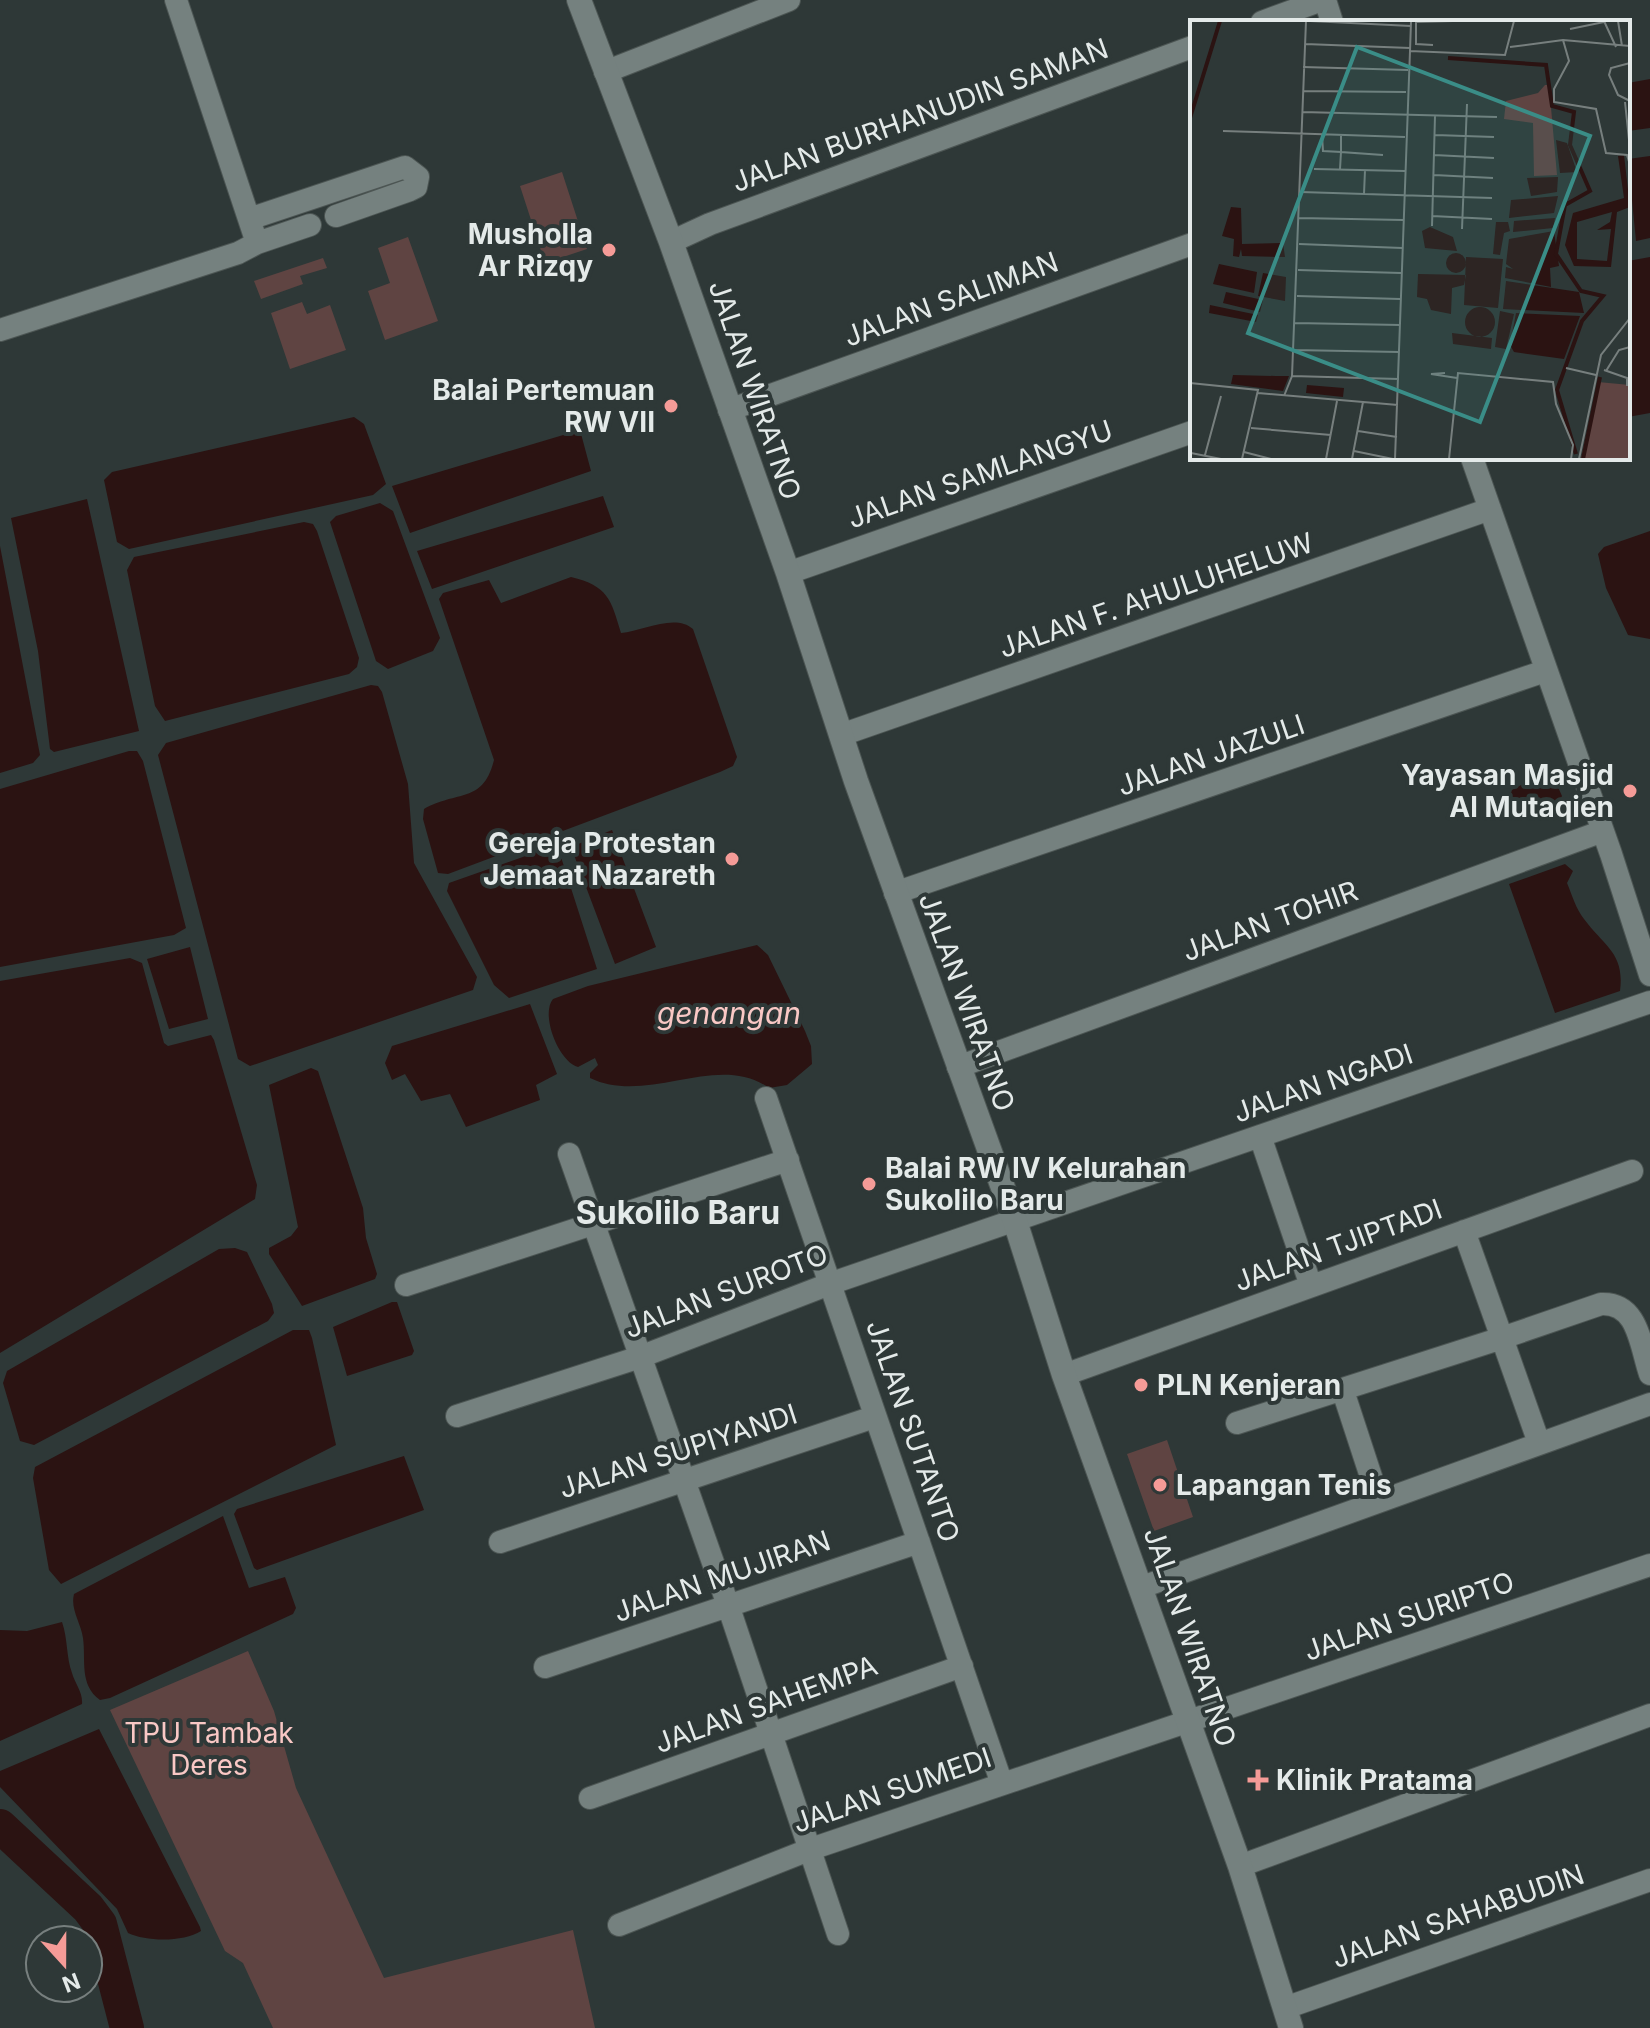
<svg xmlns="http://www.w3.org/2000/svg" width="1650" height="2028" viewBox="0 0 1650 2028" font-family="Inter,sans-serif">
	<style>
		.green { fill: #5f4442 }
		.water { fill: #2b1312 }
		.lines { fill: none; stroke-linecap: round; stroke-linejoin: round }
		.river { stroke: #2b1312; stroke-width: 34 }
		.minor-casing { stroke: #4c5553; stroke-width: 24 }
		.secondary-casing { stroke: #4c5553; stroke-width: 26 }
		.minor { stroke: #75817f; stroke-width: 22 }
		.secondary { stroke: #75817f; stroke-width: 24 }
		.poi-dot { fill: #f59b97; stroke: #2e3837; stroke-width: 3 }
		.labels { text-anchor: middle; stroke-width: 8; stroke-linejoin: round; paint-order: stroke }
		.street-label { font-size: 28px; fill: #e4eae9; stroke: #2e3837 }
		.poi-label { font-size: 28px; font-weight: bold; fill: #e4eae9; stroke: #2e3837; text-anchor: end }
		.park-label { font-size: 28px; fill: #f9c8c5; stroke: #2e3837 }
		.water-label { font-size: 30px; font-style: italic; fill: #f9c8c5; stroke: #2e3837 }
		.quarter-label { font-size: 32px; font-weight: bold; fill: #e4eae9; stroke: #2e3837 }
		.inset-river { fill: none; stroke: #2b1312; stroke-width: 4 }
		.inset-road { fill: none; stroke: #777f7e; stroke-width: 2 }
		.view { fill: #3a8d87; fill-opacity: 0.15; stroke: #3a8d87; stroke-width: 4 }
		.inset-edge { fill: none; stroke: #e4eae9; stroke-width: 4 }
	</style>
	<rect width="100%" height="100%" fill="#2e3837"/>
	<path class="green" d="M562 172 587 249 545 263 520 186Z
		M408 237 438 321 385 340 368 291 390 283 378 248Z
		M323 258 327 268 300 276 303 284 261 299 254 281Z
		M302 302 307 314 330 305 346 350 290 369 271 313Z
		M1167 1440 1193 1517 1154 1531 1127 1454Z
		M248 1651 274 1711 296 1788 384 1978 573 1930 595 2028H273L243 1963 225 1951 110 1710Z"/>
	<path class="water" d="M1650 79V128L1628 131V83Z
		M1650 156V238L1636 241 1628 159Z
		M1650 257V413L1628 417V261Z
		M354 417 364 424 386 484 373 495 129 549 117 542 104 480 112 472Z
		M580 430 591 471 410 533 392 486Z
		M603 496 614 527 432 589 417 551Z
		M87 499 139 731 54 752 50 749 38 651 11 518Z
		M380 503 393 511 440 638 433 651 388 669 376 661 330 522 336 516Z
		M304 522 313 524 317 531 359 658 357 667 349 674 165 721 155 706 127 570 134 557Z
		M1650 531V639L1628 635 1606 588 1598 554 1604 547Z
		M0 546 40 755 33 763 0 773Z
		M571 577C608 586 611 599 621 633 643 631 675 613 693 629L737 757 733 766 720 772 448 874 438 873 423 819 424 809C458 790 483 804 494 760L439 599 443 593 489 580 501 603Z
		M371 685 378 686 382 692 408 784 414 863 477 977 473 990 250 1066 238 1059 158 755 166 743Z
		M129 751H137L143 761 186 928 174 935 0 967V789Z
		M1554 778 1562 796 1560 800 1521 812 1510 796 1512 790 1523 784 1529 789 1536 788 1538 782Z
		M612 830 656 947 615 964 571 847Z
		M548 848 561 857 597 969 509 998 494 985 447 891 449 883Z
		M1565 864 1573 871 1567 883C1572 895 1576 909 1584 919 1604 946 1625 953 1620 991L1555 1013 1509 884Z
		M757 945 768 955 805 1031 811 1046 812 1064 787 1085 769 1088C717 1051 648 1106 590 1078V1073L598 1065 595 1058 578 1067C559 1062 540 1015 553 999L588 986Z
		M190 947 208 1019 169 1029 147 959Z
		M130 958 142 963 164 1043 168 1046 211 1035 214 1040 257 1185 255 1199 0 1353V981Z
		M530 1004 557 1074 536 1085 540 1100 466 1127 450 1094 421 1101 405 1074 392 1080 385 1063 392 1046Z
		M311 1068 318 1071 363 1208 366 1238 377 1274 375 1279 302 1306 269 1254V1248L291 1236 298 1227 269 1085Z
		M235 1248 247 1252 272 1304 274 1313 268 1321 34 1445 20 1441 3 1383 7 1371 219 1249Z
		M392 1302H397L414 1351 412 1355 347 1376 333 1327Z
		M293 1330H309L312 1338 336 1445 61 1584 49 1570 33 1478 35 1467Z
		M404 1456 424 1510 257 1570 254 1568 234 1514 237 1509Z
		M223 1516 249 1588 285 1577 296 1608 293 1614 110 1698 100 1700C79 1685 86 1660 83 1638 81 1623 70 1609 74 1594Z
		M62 1622C68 1639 66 1657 72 1673 75 1684 83 1692 82 1704L0 1741V1630L27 1631Z
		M99 1729 200 1927 201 1931C184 1942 147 1942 128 1933L117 1909 0 1787V1771Z"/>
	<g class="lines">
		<path class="river" d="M0 1826 88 1908 100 1924 127 2028"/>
		<defs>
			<path id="minor" d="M1325 0 1332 22
				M1262 22 1322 0
				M605 72 789 0
				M249 219 405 167 418 177 416 187 410 190 336 216
				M671 242 710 224 1192 47
				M257 243 310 225
				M0 330 238 253 257 243 176 0
				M729 410 1192 244
				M1472 458 1611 854 1650 975
				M788 573 1192 432
				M841 735 1490 509
				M895 893 1545 671
				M958 1067 1603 831
				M766 1098 1002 1784
				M1260 1136 1311 1286
				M569 1154 728 1605 838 1934
				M1464 1231 1502 1338 1601 1304C1638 1302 1640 1344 1650 1374
				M406 1285 788 1160
				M1064 1375 1632 1171
				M1343 1391 1379 1501
				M457 1416 640 1357 832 1283 1650 1002
				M1237 1423 1502 1338 1539 1443
				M500 1542 874 1417
				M1142 1587 1650 1404
				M545 1667 919 1542
				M590 1798 962 1666
				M1240 1866 1650 1715
				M619 1925 811 1849 1650 1565
				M1285 2008 1650 1880"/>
			<path id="secondary" d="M579 0 671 242 788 573 856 781 1015 1221 1064 1375 1240 1866 1291 2028"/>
		</defs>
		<use href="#minor" class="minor-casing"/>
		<use href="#secondary" class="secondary-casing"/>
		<use href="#minor" class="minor"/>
		<use href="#secondary" class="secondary"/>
	</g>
	<g class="poi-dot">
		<circle cx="609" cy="250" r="8"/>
		<circle cx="671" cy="406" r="8"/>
		<circle cx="1630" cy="791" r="8"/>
		<circle cx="732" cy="859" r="8"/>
		<circle cx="869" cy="1184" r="8"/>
		<circle cx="1141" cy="1385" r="8"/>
		<circle cx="1160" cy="1485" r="8"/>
		<path d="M1254 1768h8v8h8v8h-8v8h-8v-8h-8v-8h8z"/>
	</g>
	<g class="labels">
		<g class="street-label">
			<text transform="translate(920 115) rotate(-20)" y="10">JALAN BURHANUDIN SAMAN</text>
			<text transform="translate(951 299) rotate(-20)" y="10">JALAN SALIMAN</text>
			<text transform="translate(755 390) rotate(71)" y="10">JALAN WIRATNO</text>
			<text transform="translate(980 474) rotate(-19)" y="10">JALAN SAMLANGYU</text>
			<text transform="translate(1156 595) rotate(-19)" y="10">JALAN F. AHULUHELUW</text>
			<text transform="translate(1211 755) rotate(-19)" y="10">JALAN JAZULI</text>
			<text transform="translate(1270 921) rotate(-20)" y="10">JALAN TOHIR</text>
			<text transform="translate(967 1002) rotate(70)" y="10">JALAN WIRATNO</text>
			<text transform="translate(1323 1083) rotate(-19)" y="10">JALAN NGADI</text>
			<text transform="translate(1338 1245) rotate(-20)" y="10">JALAN TJIPTADI</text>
			<text transform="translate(726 1291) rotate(-21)" y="10">JALAN SUROTO</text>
			<text transform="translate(913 1431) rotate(71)" y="10">JALAN SUTANTO</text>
			<text transform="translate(678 1451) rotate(-18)" y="10">JALAN SUPIYANDI</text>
			<text transform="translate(722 1576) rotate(-19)" y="10">JALAN MUJIRAN</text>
			<text transform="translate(1409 1616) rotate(-19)" y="10">JALAN SURIPTO</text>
			<text transform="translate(1190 1637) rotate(71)" y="10">JALAN WIRATNO</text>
			<text transform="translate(766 1704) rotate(-20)" y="10">JALAN SAHEMPA</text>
			<text transform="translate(892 1790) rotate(-19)" y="10">JALAN SUMEDI</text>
			<text transform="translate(1458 1916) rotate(-19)" y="10">JALAN SAHABUDIN</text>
		</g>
		<g class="poi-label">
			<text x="593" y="244">Musholla<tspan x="593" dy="32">Ar Rizqy</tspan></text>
			<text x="655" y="400">Balai Pertemuan<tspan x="655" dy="32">RW VII</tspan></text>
			<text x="1614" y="785">Yayasan Masjid<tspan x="1614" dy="32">Al Mutaqien</tspan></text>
			<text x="716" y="853">Gereja Protestan<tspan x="716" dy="32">Jemaat Nazareth</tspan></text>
			<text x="885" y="1178" text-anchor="start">Balai RW IV Kelurahan<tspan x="885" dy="32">Sukolilo Baru</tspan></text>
			<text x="1157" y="1395" text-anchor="start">PLN Kenjeran</text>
			<text x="1176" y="1495" text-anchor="start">Lapangan Tenis</text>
			<text x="1276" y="1790" text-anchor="start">Klinik Pratama</text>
		</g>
		<g class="park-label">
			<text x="209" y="1743">TPU Tambak<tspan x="209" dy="32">Deres</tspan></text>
		</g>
		<g class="water-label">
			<text x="729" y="1024">genangan</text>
		</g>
		<g class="quarter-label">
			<text x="678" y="1224">Sukolilo Baru</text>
		</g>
	</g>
	<g transform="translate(1190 20)">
		<rect width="440" height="440" fill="#2e3837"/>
		<path d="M355 65H359L367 155 344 156 343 103 314 99 316 81 348 73ZM408 362 440 365V439H391Z" fill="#5f4442"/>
		<path d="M366 120 377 123 387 152 370 153ZM434 135 440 187 427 192 421 247 384 246 375 225 383 193 434 178 428 136ZM422 192 420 202 407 210 421 209 417 241 387 239V202ZM337 158 368 157 367 172 341 176ZM368 176 364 193 319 198 321 180ZM41 187 51 188 52 224 93 223 95 237 52 236 51 229 49 237 43 236 44 219 32 216ZM365 198 363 208 323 212 324 201ZM306 202H318L320 211 314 213 310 235 303 234ZM240 207 263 217 267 231 235 228 232 211ZM364 211 369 246 360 248 361 267 315 258 316 247 323 249 316 244 319 219ZM256 243a10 10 0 1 1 20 0a10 10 0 1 1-20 0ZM276 237 313 239 308 288 274 285ZM29 244 67 252 64 273 23 264ZM73 253 96 257 95 281 68 276ZM228 254 276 255 274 265 262 268 261 294 241 290 237 279 227 277ZM316 261 389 272 394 293 313 289ZM36 272 73 280 70 292 33 283ZM20 285 68 295 66 302 19 293ZM275 302a15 15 0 1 1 30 0a15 15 0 1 1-30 0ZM310 291 324 294 316 329 305 327ZM326 293 390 296 374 339 324 332 320 325ZM262 313 302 318 301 329 263 324ZM43 355 86 356H99L93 371 41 364ZM117 365 154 368 153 377 116 373Z" fill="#2b1312" fill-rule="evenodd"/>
		<path class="inset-river" d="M258 38 356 45 362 86 384 92 380 125 400 171 375 185 366 234 391 271 413 276 392 301 367 370 386 434M0 98 30 1M393 439 410 357"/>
		<path class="inset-road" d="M120 1 221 6M226 1V24L243 25M414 1 426 27M428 1 432 26M226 2 263 1M380 9 414 2M373 20 379 41 364 69V82L406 89 416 133 437 135 440 145M115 24 220 28M320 27 373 20 440 26M220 31 221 2M440 43 421 48 419 55 428 75 440 81M113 47 218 50M113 71 216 72M435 82 439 120M112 92 307 97M33 111 215 117M132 115 133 131 151 132 150 149M151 115V132L193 135M245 115 304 117M244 135 304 138M124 149 215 151M244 155 303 158M111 172 302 178M174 174 175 150M242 196 302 199M109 198 213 200M242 206 245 96M272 209 277 84M109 224 212 228M108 250 211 253M107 276 210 279M105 303 210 305M103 330 209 332M376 348 406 355M414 350 437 358V366M416 351 429 330 440 327M255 353 241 354 267 358M102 356 209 359M0 363 68 370 52 439M68 373 208 385M94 376 102 356 116 1M61 408 141 415M168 411 207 417M164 431 203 439M54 432 81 439M1 433 31 439M15 435 31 376M136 439 147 381M162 439 173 382M205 439 220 31 315 35 324 1M259 439 268 353 363 362 366 384 383 425 381 439M389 439 411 335 440 298"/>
		<path class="view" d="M167 27 400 116 290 402 58 313Z"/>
		<rect width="440" height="440" class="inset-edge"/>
	</g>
	<g transform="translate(64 1964) rotate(159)"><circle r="38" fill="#2e3837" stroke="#777f7e" stroke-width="2"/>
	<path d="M0-6L14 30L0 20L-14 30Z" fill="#f59b97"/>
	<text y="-12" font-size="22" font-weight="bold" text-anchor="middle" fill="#e4eae9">N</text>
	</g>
</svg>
